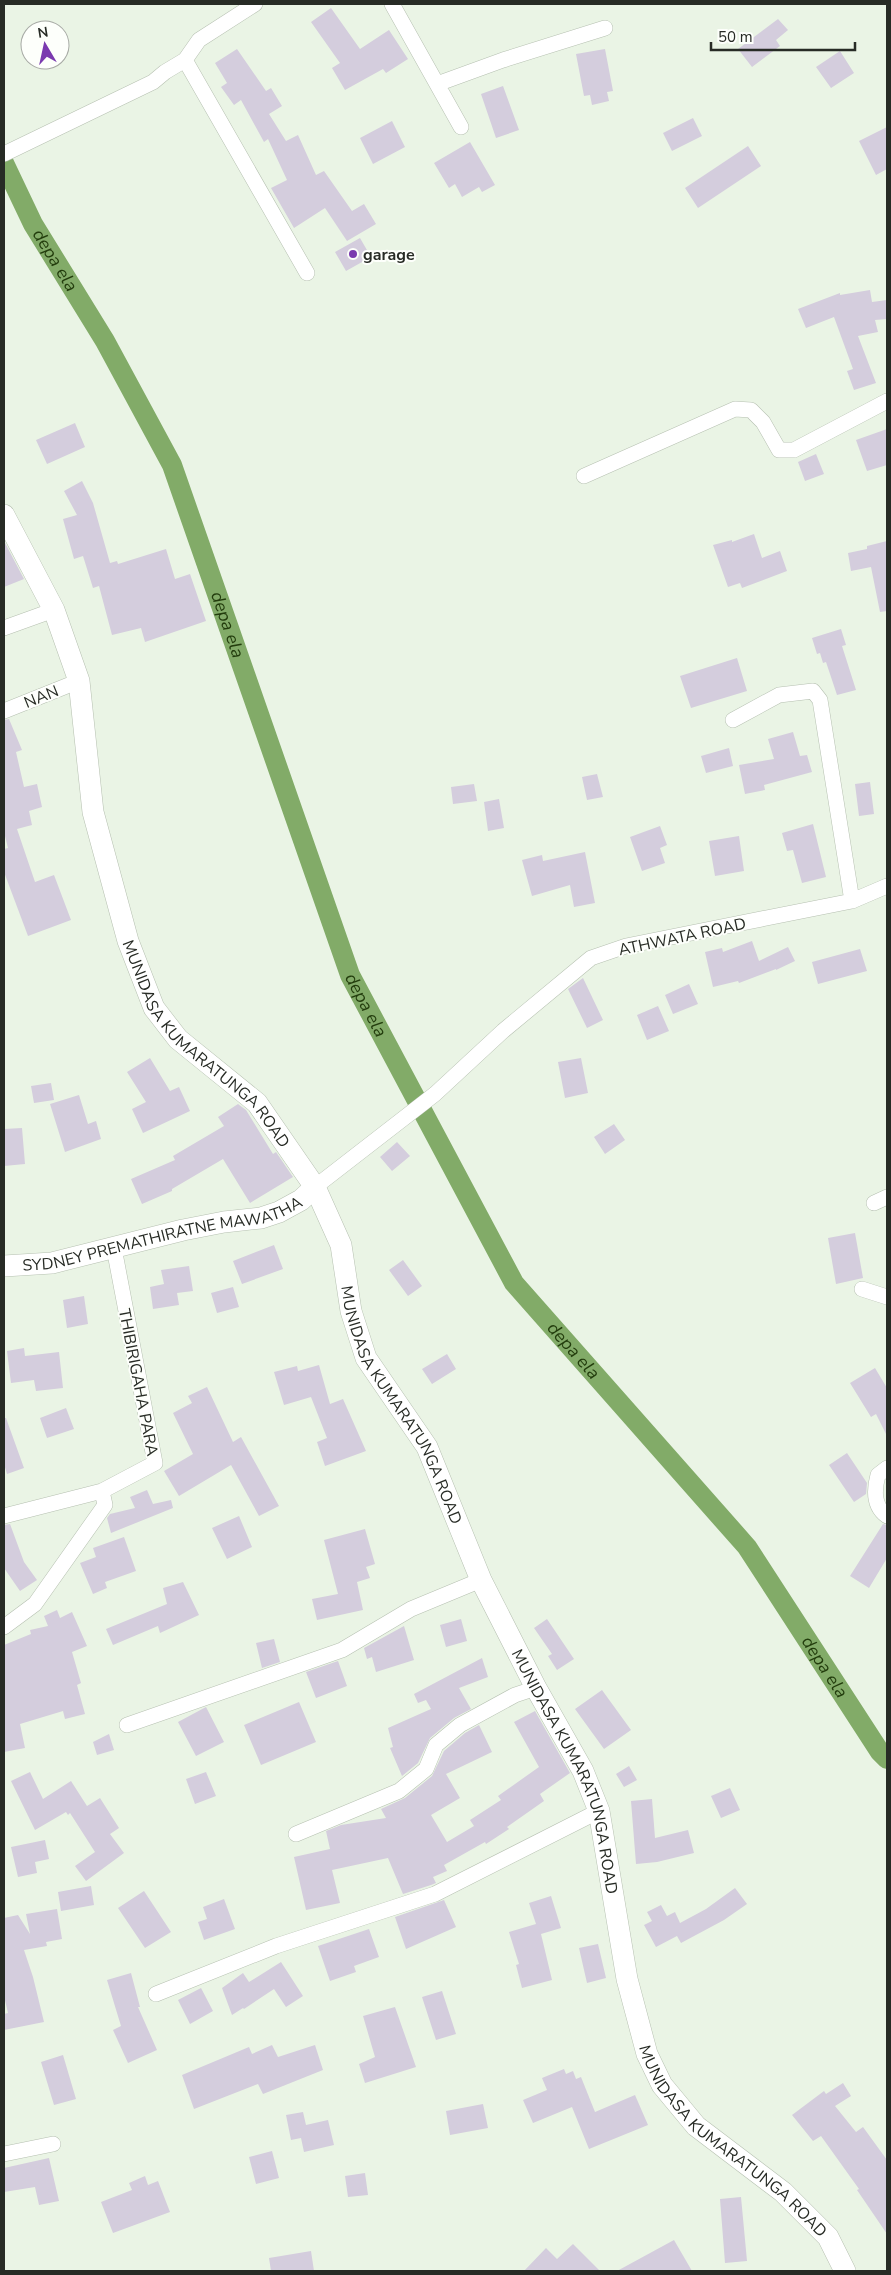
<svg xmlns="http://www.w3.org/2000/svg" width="891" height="2275" viewBox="0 0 891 2275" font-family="'Nunito Sans',sans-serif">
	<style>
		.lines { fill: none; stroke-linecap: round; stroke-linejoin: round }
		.canal { stroke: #82ab68; stroke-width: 20 }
		.building { fill: #d4cddd }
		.street-casing { stroke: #b6c0b1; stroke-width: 16 }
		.secondary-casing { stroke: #b6c0b1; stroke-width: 22 }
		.street { stroke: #fff; stroke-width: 15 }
		.secondary { stroke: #fff; stroke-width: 21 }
		.poi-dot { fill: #7a3aaf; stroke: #fdfffb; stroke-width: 2 }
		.labels { text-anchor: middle; stroke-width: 4; stroke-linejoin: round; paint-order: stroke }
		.poi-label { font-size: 16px; font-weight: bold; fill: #272b25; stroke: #fdfffb; text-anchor: start }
		.street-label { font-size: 16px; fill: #272b25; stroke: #fdfffb }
		.water-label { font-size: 18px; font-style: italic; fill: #233d0d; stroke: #fdfffb }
	</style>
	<rect width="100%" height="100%" fill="#eaf4e5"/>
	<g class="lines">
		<path class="canal" id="s1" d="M4 163 33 224 105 341 172 465 350 975 514 1283 747 1547 880 1752 887 1759"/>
	</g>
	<path class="building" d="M331 8 360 49 389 30 408 59 386 73 383 69 345 90 332 68 340 63 311 22Z
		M778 19 788 30 776 40 780 46 752 67 738 49Z
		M237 49 266 91 271 88 282 106 269 114 286 141 298 135 316 175 324 171 352 211 364 204 376 224 347 241 325 208 294 228 271 188 287 180 268 139 264 142 241 100 234 105 221 87 227 83 215 63Z
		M605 49 613 91 607 92 609 101 592 105 590 95 584 96 576 54Z
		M840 51 854 73 831 88 816 67Z
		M503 86 519 130 496 138 481 94Z
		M693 118 702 136 672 151 663 133Z
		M392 121 405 147 373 164 360 138Z
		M887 127V169L876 175 859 141Z
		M470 142 495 185 482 192 479 187 462 197 455 184 449 188 434 163Z
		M748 146 761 166 698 208 685 188Z
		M360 238 371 257 346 271 335 252Z
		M870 290 872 302 887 300V319L875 320 878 332 858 336 876 383 854 390 847 371 853 369 834 317 806 328 798 309 840 293V295Z
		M75 423 85 447 47 464 36 440Z
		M887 429V465L867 471 856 440Z
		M816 454 824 474 805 481 798 462Z
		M82 481 93 503 110 563 117 561 118 564 166 549 175 579 190 574 206 621 145 642 141 628 112 635 99 586 93 588 83 556 74 559 63 519 77 515 64 491Z
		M754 534 762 558 780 551 787 571 742 588 740 583 728 587 713 545 732 540V542Z
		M4 541 24 579 4 587Z
		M887 541V611L880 612 871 567 851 571 848 553 867 549V546Z
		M841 629 846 645 842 646 856 690 837 695 826 662 823 663 820 653 817 654 812 638Z
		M737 658 747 691 691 708 680 676Z
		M9 719 22 750 16 752 24 787 37 784 42 807 29 811 32 825 17 829 35 882 54 875 71 920 28 936 4 872V849L8 848 4 832V720Z
		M793 732 800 756 807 755 812 772 764 785 765 790 745 794 739 765 774 759 768 739Z
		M729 748 733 766 706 773 701 756Z
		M597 774 603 797 587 800 582 777Z
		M870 782 874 814 859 816 855 784Z
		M474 784 477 801 453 804 451 787Z
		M499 799 504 828 488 831 484 802Z
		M813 824 826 877 802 883 793 850 787 851 782 833Z
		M660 826 667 845 660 848 665 863 642 871 630 837Z
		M739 836 744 871 715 876 709 841Z
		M585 852 595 903 574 907 570 885 532 896 522 860 542 855 543 861Z
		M752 941 759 961 788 947 795 961 776 970V969L739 983 738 981 713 987 705 952 722 948 723 952Z
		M860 949 867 971 818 984 812 962Z
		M583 978 603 1020 587 1028 568 989Z
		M689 984 698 1004 673 1014 665 995Z
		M658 1006 669 1031 647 1040 637 1015Z
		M150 1058 170 1091 179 1087 190 1111 143 1133 132 1109 146 1102 127 1072Z
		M581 1058 588 1093 565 1098 558 1062Z
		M51 1083 54 1100 34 1103 31 1086Z
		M79 1095 88 1124 96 1121 101 1139 65 1152 50 1104Z
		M238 1104 246 1110 273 1154 276 1152 293 1177 250 1203 223 1159 172 1189V1191L142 1204 131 1179 175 1160 173 1156 224 1126 218 1117Z
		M614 1124 625 1140 605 1154 594 1137Z
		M22 1128 25 1164 4 1166V1129Z
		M397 1142 410 1156 392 1171 380 1157Z
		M855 1233 863 1278 836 1284 828 1238Z
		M274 1245 283 1269 242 1284 233 1261Z
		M403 1260 422 1286 408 1296 389 1270Z
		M189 1266 193 1291 177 1293 179 1305 153 1309 150 1287 164 1284 161 1270Z
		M233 1287 239 1307 217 1313 211 1293Z
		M84 1296 88 1324 67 1328 63 1300Z
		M24 1348 25 1356 59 1352 63 1388 36 1391 34 1380 11 1383 7 1351Z
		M447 1354 456 1369 432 1384 422 1369Z
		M319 1365 330 1404 343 1399 366 1451 325 1466 317 1442 327 1438 311 1397 284 1405 274 1372 297 1366 298 1371Z
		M875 1368 887 1388V1436L876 1414 871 1417 850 1383Z
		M207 1387 233 1442 241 1437 279 1506 259 1516 231 1465 179 1496 164 1471 193 1454 173 1413 192 1403 188 1396Z
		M66 1408 74 1429 47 1438 40 1418Z
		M4 1418H6L24 1468 7 1474 4 1464Z
		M847 1453 867 1483 866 1494 854 1502 829 1465Z
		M147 1490 153 1504 171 1500 173 1508 111 1533 107 1518 110 1514 135 1508 130 1497Z
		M239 1516 252 1547 227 1559 212 1528Z
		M10 1524 24 1562 37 1580 20 1591 4 1568V1525Z
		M883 1524 887 1525V1558L869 1588 850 1576Z
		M365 1529 375 1564 366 1567 370 1578 357 1582 363 1610 317 1620 312 1599 338 1594 324 1540Z
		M124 1537 136 1571 105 1582 107 1588 93 1594 80 1563 96 1557 93 1548Z
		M183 1582 199 1615 160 1633 158 1626 113 1645 106 1629 167 1604 163 1588Z
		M57 1610 60 1618 72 1612 87 1646 72 1652 81 1683 77 1685 85 1714 65 1719 63 1711 20 1724 25 1748 4 1752V1645L31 1634 30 1630 48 1626 44 1616Z
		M461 1619 467 1641 446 1647 440 1625Z
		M547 1619 574 1659 557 1670 548 1656 552 1654 534 1628Z
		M404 1626 414 1660 376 1672 372 1657 367 1659 364 1648Z
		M274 1639 280 1662 262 1668 256 1643Z
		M482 1658 488 1677 459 1688 471 1709 454 1718 430 1738 418 1763 402 1776 390 1748 393 1747 388 1728 431 1709 426 1700 418 1703 414 1694Z
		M338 1661 347 1686 316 1698 306 1672Z
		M602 1690 631 1730 604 1749 575 1709Z
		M299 1702 316 1742 261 1765 244 1725Z
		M206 1707 224 1742 196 1756 178 1722Z
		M535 1711 570 1773 540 1794 544 1801 507 1827 509 1829 486 1844 485 1842 444 1865 447 1871 433 1877 436 1883 431 1885 403 1894 388 1858 332 1870 340 1903 306 1910 294 1857 330 1849 326 1831 341 1825 386 1818 381 1809 405 1798 432 1776 444 1751 465 1733 479 1725 492 1752 446 1774 460 1798 431 1815 447 1842 474 1826 470 1820 501 1800 498 1796 539 1767 514 1722Z
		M109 1734 114 1750 97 1755 93 1742Z
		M629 1766 637 1780 624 1787 616 1774Z
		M30 1772 43 1799 71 1781 87 1806 100 1798 119 1828 110 1834 124 1853 86 1881 75 1866 95 1852 70 1813 68 1815 66 1812 35 1830 11 1781Z
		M206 1772 216 1796 195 1804 186 1779Z
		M730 1788 740 1810 721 1818 711 1796Z
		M652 1799 655 1838 688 1830 694 1853 657 1862 636 1864 631 1801Z
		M45 1840 49 1859 35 1862 37 1873 18 1877 11 1847Z
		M91 1886 94 1905 61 1911 58 1892Z
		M735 1888 747 1904 724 1920 681 1943 677 1936 656 1947 644 1925 652 1921 647 1912 661 1905 667 1916 675 1912 680 1923 706 1909Z
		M144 1891 171 1932 145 1948 118 1908Z
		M551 1896 561 1928 541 1934 552 1980 522 1988 516 1965 519 1964 509 1932 536 1924 529 1903Z
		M224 1899 235 1929 204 1940 198 1922 207 1919 203 1907Z
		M444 1900 456 1927 406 1949 395 1917Z
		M57 1909 62 1939 46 1942 47 1946 24 1950 33 1977 44 2022 4 2030V2014L8 2013 4 1996V1918L18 1915 30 1934 26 1914Z
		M369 1929 379 1957 354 1966 356 1972 330 1981 318 1946Z
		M598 1944 606 1978 587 1983 579 1948Z
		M281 1962 303 1996 286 2007 274 1989 244 2009 243 2008 232 2015 222 1988 243 1973 249 1982Z
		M131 1973 140 2007H138L157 2050 128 2063 113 2030 121 2026 107 1980Z
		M201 1988 213 2011 190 2024 178 2000Z
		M442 1991 456 2034 436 2040 422 1997Z
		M395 2007 416 2067 365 2083 359 2064 375 2057 363 2016Z
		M272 2045 278 2057 315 2045 323 2070 263 2094 258 2084 194 2109 182 2075 249 2047 252 2054Z
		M63 2055 76 2099 54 2105 41 2062Z
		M564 2069 566 2074 573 2071 576 2079 581 2077 595 2112 635 2095 648 2125 589 2149 572 2107 533 2123 523 2100 547 2090 542 2078Z
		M843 2083 851 2096 835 2106 856 2132 863 2127 887 2160V2234L857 2190 859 2189 821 2136 813 2141 792 2115 824 2091 826 2094Z
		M483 2104 488 2128 450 2135 446 2111Z
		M303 2112 306 2125 328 2120 334 2145 304 2152 301 2138 291 2140 286 2115Z
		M272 2151 279 2178 256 2184 249 2157Z
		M49 2158 59 2201 39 2205 35 2187 4 2192V2168Z
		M365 2173 368 2195 348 2197 345 2176Z
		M145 2176 148 2185 158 2181 170 2212 113 2233 101 2202 132 2190 129 2183Z
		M741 2197 747 2261 725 2263 720 2199Z
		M674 2240 692 2271H617Z
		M573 2244 600 2271H524L546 2248 557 2259Z
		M311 2251 314 2271H271L269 2258Z"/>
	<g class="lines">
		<defs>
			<path id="street" d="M392 4 461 127
				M185 60 307 273
				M437 84 503 60 605 28
				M4 154 153 82 165 72 185 60 199 40 255 4
				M584 476 735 409 751 410 763 422 779 450H794L887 401
				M4 628 54 610
				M4 711 79 681
				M733 720 779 695 813 691 820 700 852 901
				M315 1187 435 1094 503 1031 591 958 626 946 852 901 887 886
				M874 1203 887 1197
				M862 1289 887 1297
				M887 1468 878 1475C874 1490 873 1506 887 1516
				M4 1516 102 1491
				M4 1627 35 1604 105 1505 102 1491 155 1463 114 1248
				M127 1725 342 1650 411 1609 481 1580
				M296 1834 399 1791 426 1769 436 1745 460 1725 515 1695 536 1688
				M156 1994 276 1946 435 1894 599 1811
				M4 2154 53 2144"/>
			<g id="secondary">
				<path id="s2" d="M4 515 54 610 79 681 93 812 128 941 154 1008 178 1039 257 1103 315 1187 341 1245 351 1311 366 1358 427 1447 481 1580 536 1688 583 1771 599 1811 627 1979 647 2054 662 2085 696 2126 783 2192 828 2237 845 2271"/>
				<path id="s3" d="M4 1266 52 1263 183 1230 224 1222 261 1218 279 1212 301 1200 315 1187"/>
			</g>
		</defs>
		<use href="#street" class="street-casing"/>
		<use href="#secondary" class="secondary-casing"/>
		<use href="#street" class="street"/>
		<use href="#secondary" class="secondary"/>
	</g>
	<circle class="poi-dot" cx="353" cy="254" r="5"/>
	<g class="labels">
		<g class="poi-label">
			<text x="363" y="260">garage</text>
		</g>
		<g class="street-label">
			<text transform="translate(41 696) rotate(-22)" y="6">NAN</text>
			<text transform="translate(682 936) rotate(-12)" y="6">ATHWATA ROAD</text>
			<text dy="6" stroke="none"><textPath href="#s2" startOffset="580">MUNIDASA KUMARATUNGA ROAD</textPath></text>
			<text dy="6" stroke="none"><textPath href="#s3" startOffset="162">SYDNEY PREMATHIRATNE MAWATHA</textPath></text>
			<text transform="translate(139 1382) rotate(79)" y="6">THIBIRIGAHA PARA</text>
			<text dy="6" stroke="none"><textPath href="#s2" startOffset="1000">MUNIDASA KUMARATUNGA ROAD</textPath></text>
			<text dy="6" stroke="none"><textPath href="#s2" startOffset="1405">MUNIDASA KUMARATUNGA ROAD</textPath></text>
			<text dy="6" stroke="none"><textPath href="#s2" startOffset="1825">MUNIDASA KUMARATUNGA ROAD</textPath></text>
		</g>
		<g class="water-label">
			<text dy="6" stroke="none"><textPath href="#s1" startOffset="110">depa ela</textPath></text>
			<text dy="6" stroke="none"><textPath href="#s1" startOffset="515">depa ela</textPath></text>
			<text dy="6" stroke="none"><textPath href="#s1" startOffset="920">depa ela</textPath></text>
			<text dy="6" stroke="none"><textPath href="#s1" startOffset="1325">depa ela</textPath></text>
			<text dy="6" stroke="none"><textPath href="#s1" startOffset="1730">depa ela</textPath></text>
		</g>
	</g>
	<rect width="891" height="2275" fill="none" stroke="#272b25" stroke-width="10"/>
	<g transform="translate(45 45) rotate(351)"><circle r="24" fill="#fdfffb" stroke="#a7aaa5"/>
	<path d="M0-4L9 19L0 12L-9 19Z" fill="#7a3aaf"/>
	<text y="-8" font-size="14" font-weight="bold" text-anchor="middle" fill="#272b25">N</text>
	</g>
	<path d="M711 42v8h144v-8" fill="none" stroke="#272b25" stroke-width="2.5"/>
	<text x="718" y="42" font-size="15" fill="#272b25" stroke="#fdfffb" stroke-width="4" paint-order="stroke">50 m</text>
</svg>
